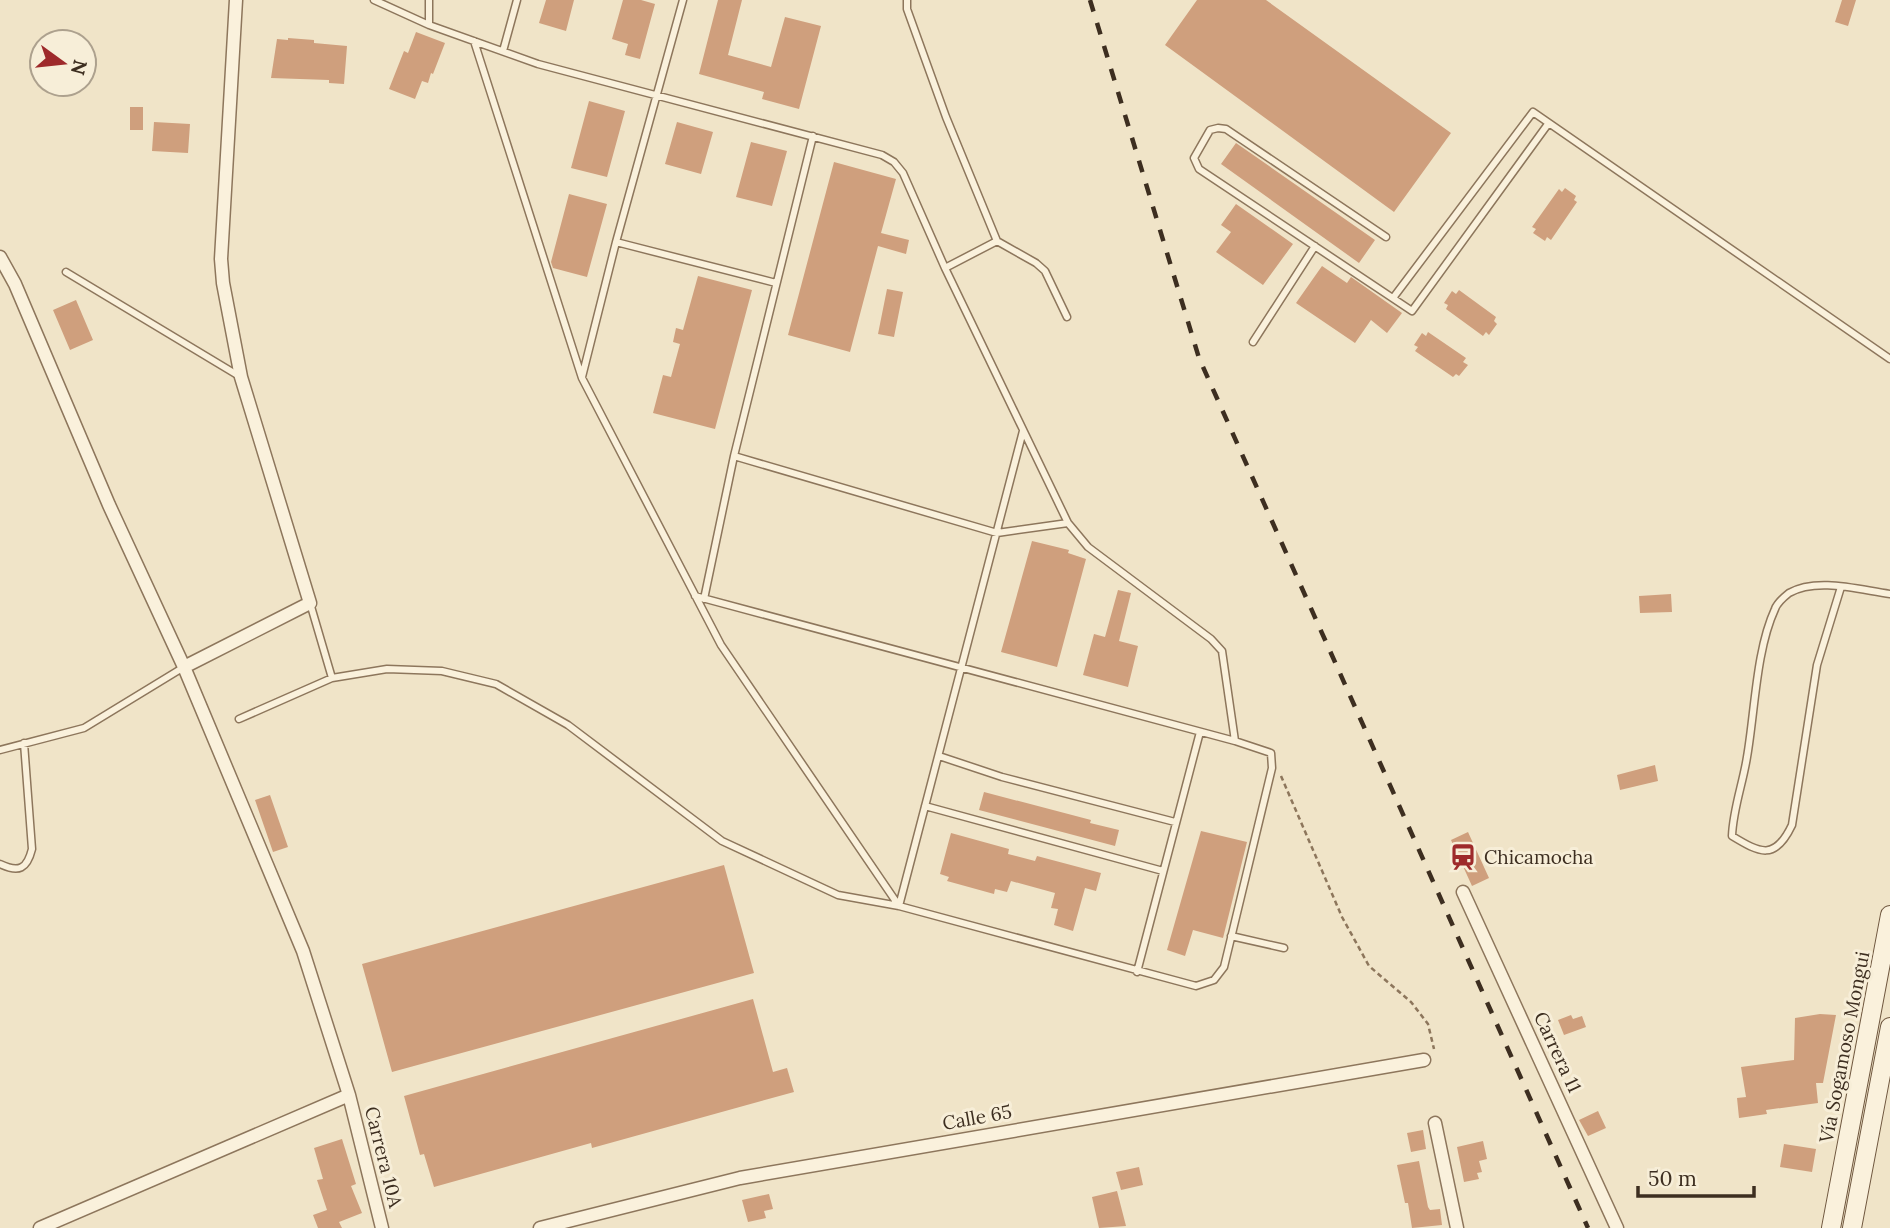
<svg xmlns="http://www.w3.org/2000/svg" width="1890" height="1228" viewBox="0 0 1890 1228" font-family="Lora,serif">
	<style>
		.building { fill: #cf9f7d }
		.lines { fill: none; stroke-linecap: round; stroke-linejoin: round }
		.lane-casing { stroke: #8d765c; stroke-width: 9 }
		.street-casing { stroke: #8d765c; stroke-width: 15 }
		.secondary-casing { stroke: #6f573f; stroke-width: 20 }
		.path { stroke: #8d765c; stroke-width: 2.5; stroke-dasharray: 5 3.5; stroke-linecap: butt }
		.lane { stroke: #faf1dc; stroke-width: 6 }
		.street { stroke: #faf1dc; stroke-width: 12 }
		.secondary { stroke: #faf1dc; stroke-width: 18 }
		.rail { stroke: #3d2e20; stroke-width: 4.5; stroke-dasharray: 12 12; stroke-linecap: butt }
		.labels { text-anchor: middle; stroke-width: 6; stroke-linejoin: round; paint-order: stroke }
		.poi-label { font-size: 19px; fill: #3d2e20; stroke: #f7eed8; text-anchor: start }
		.street-label { font-size: 19px; fill: #3d2e20; stroke: #f7eed8 }
	</style>
	<rect width="100%" height="100%" fill="#f0e4c8"/>
	<path class="building" d="M546 0H574L566 31 539 23Z
		M623 0H641L655 4 640 59 625 55 628 44 612 39Z
		M718 0H742L728 55 771 67 785 17 821 26 799 109 762 99 764 92 699 74Z
		M1197 0H1266L1451 133 1394 212 1165 45Z
		M1842 0H1856L1848 26 1835 22Z
		M416 32 445 43 433 74 431 73 428 83 422 81 415 99 389 89 404 51 408 53Z
		M288 38 314 40V43L347 46 344 84 329 83V80L271 78 277 39 288 40Z
		M589 101 625 111 607 177 571 168Z
		M130 107H143V130H130Z
		M154 122 190 124 188 153 152 151Z
		M677 122 713 132 701 174 665 164Z
		M751 142 787 151 772 206 736 197Z
		M1236 143 1375 240 1359 263 1221 164Z
		M834 162 896 179 881 233 909 240 906 254 878 246 850 352 788 335Z
		M1565 188 1576 196 1574 200 1577 202 1551 240 1547 237 1545 241 1533 233 1536 229 1532 227 1559 189 1562 192Z
		M569 194 607 204 587 277 553 268 551 262Z
		M1236 204 1293 244 1263 285 1216 252 1231 232 1221 225Z
		M1322 266 1347 283 1351 277 1402 313 1387 333 1371 320 1355 343 1296 303Z
		M698 276 752 290 715 429 653 413 663 375 671 377 680 344 673 342 676 328 683 330Z
		M887 289 903 292 894 337 878 334Z
		M1459 290 1496 317 1494 321 1497 324 1489 335 1486 332 1483 336 1446 309 1448 305 1444 303 1452 291 1456 294Z
		M76 300 93 340 70 350 53 310Z
		M1428 332 1466 358 1463 362 1468 365 1459 376 1456 374 1453 377 1415 351 1418 347 1414 345 1422 333 1426 336Z
		M1032 541 1069 550 1068 553 1086 559 1057 667 1001 652Z
		M1118 590 1131 593 1119 641 1138 646 1128 687 1083 675 1094 634 1105 637Z
		M1671 594 1672 612 1640 613 1639 596Z
		M1655 765 1658 781 1620 790 1617 775Z
		M984 792 1091 820 1090 823 1119 830 1115 846 979 810Z
		M270 795 288 847 273 852 255 800Z
		M1201 831 1247 842 1223 938 1193 930 1185 956 1167 950Z
		M1468 832 1489 878 1472 886 1451 840Z
		M951 833 1009 849 1008 854 1035 861 1037 856 1101 873 1096 891 1085 888 1073 931 1054 925 1058 909 1051 908 1055 893 1011 881 1007 892 995 889 994 894 947 881 949 877 940 874Z
		M724 865 754 973 392 1072 362 964Z
		M753 999 773 1072 787 1068 794 1092 592 1148 591 1143 434 1187 424 1154 420 1155 404 1096Z
		M1820 1014 1836 1015 1823 1083H1816L1818 1103 1766 1110 1767 1114 1739 1118 1737 1098 1746 1097 1741 1067 1794 1060 1795 1018Z
		M1571 1015 1573 1019 1582 1016 1586 1027 1564 1035 1558 1020Z
		M1598 1111 1606 1128 1588 1136 1579 1120Z
		M1423 1130 1426 1149 1411 1152 1407 1133Z
		M342 1139 356 1184 351 1186 362 1213 339 1222 342 1228H318L313 1215 327 1210 317 1180 323 1179 314 1148Z
		M1483 1141 1487 1159 1479 1161 1482 1172 1477 1173 1479 1179 1464 1182 1457 1147Z
		M1784 1144 1816 1149 1812 1172 1780 1167Z
		M1419 1161 1428 1207 1430 1210 1440 1209 1442 1225 1412 1228 1408 1203H1405L1397 1165Z
		M1139 1167 1143 1185 1121 1190 1116 1172Z
		M1117 1191 1126 1226 1099 1228 1092 1197Z
		M769 1194 773 1209 764 1211 766 1218 748 1222 742 1200Z"/>
	<g class="lines">
		<defs>
			<path id="lane" d="M374 0 429 25 538 64 882 155 894 162 903 173 945 268 1068 523 1088 547 1211 639 1222 651 1235 741
				M907 0V9L946 117 997 241 1036 263 1045 271 1067 317
				M429 25V0
				M474 41 582 378 721 645 899 906
				M503 51 517 0
				M1386 237 1226 129 1218 128 1210 130 1194 158 1199 169 1412 311 1548 124
				M616 242 776 283
				M945 268 997 241
				M66 272 239 376
				M1393 298 1533 112 1890 359
				M1253 342 1315 246
				M582 377 616 242 683 0
				M734 456 997 533 1068 523
				M1841 587 1817 665 1792 825C1775 861 1760 853 1732 836 1733 809 1743 783 1747 757 1755 711 1756 650 1775 609 1777 603 1784 597 1789 593 1817 577 1860 590 1890 594
				M704 599 734 456 813 136
				M310 603 332 678
				M239 719 332 678 387 669 442 671 496 684 568 725 722 841 838 895 899 906 1196 986 1214 980 1224 967 1272 768 1271 753 1235 741 695 596
				M0 750 84 728 184 667
				M939 756 1002 777 1175 822
				M925 806 1163 871
				M0 864C19 873 27 869 32 849L24 743
				M899 906 1023 431
				M1231 936 1284 948
				M1137 972 1200 732"/>
			<path id="street" d="M0 257 15 284 109 505 184 667 303 951 349 1095 382 1228
				M184 667 310 603 241 377 223 283 221 259 236 0
				M1463 892 1617 1228
				M1435 1123 1457 1228
				M40 1228 349 1095
				M540 1228 740 1178 1424 1060"/>
			<path id="secondary" d="M1831 1228 1890 915
				M1852 1228 1890 1027"/>
		</defs>
		<use href="#lane" class="lane-casing"/>
		<use href="#street" class="street-casing"/>
		<use href="#secondary" class="secondary-casing"/>
		<path class="path" d="M1281 776 1342 917 1369 966 1411 1002 1428 1024 1434 1049"/>
		<use href="#lane" class="lane"/>
		<use href="#street" class="street"/>
		<use href="#secondary" class="secondary"/>
		<path class="rail" d="M1090 0 1199 358 1588 1228"/>
	</g>
	<defs>
		<symbol id="station-bare" viewBox="-9 -9 18 18"><path d="M-3-6H3Q5-6 5-4V2Q5 4 3 4L4.5 6H3L1.5 4h-3L-3 6H-4.5L-3 4Q-5 4-5 2V-4Q-5-6-3-6ZM-3.5-4v3h7v-3ZM-3.5 1v1.5H-2V1ZM2 1v1.5H3.5V1Z" fill="#9e2a2b" stroke="#f7eed8" stroke-width="2.5" paint-order="stroke"/></symbol>
	</defs>
	<g fill-rule="evenodd">
		<use href="#station-bare" x="1444" y="838" width="38" height="38"/>
	</g>
	<g class="labels">
		<g class="poi-label">
			<text x="1484" y="864">Chicamocha</text>
		</g>
		<g class="street-label">
			<text transform="translate(1844 1047) rotate(-79)" y="7">Vía Sogamoso Mongui</text>
			<text transform="translate(1558 1052) rotate(65)" y="7">Carrera 11</text>
			<text transform="translate(977 1117) rotate(-10)" y="7">Calle 65</text>
			<text transform="translate(384 1157) rotate(76)" y="7">Carrera 10A</text>
		</g>
	</g>
	<g transform="translate(63 63) rotate(105)"><circle r="33" fill="#f7eed8" stroke="#ada18e" stroke-width="2"/>
	<path d="M0-5L12 26L0 18L-12 26Z" fill="#9e2a2b"/>
	<text y="-10" font-size="19" font-weight="bold" text-anchor="middle" fill="#3d2e20">N</text>
	</g>
	<path d="M1638 1186v10h116v-10" fill="none" stroke="#3d2e20" stroke-width="3.5"/>
	<text x="1648" y="1186" font-size="21" fill="#3d2e20" stroke="#f7eed8" stroke-width="5" paint-order="stroke">50 m</text>
</svg>
